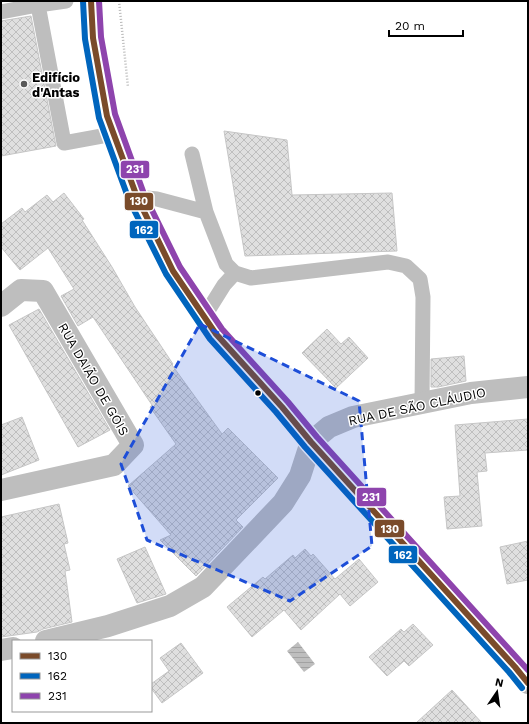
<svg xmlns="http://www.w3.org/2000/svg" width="529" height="724" viewBox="0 0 529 724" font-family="'Work Sans',sans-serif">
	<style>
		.water { fill: url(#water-rules) }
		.building { fill: url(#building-cross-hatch); stroke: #c6c6c6 }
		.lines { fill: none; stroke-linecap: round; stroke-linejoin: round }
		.path { stroke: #b9b9b9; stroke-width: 2.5; stroke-dasharray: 1 2; stroke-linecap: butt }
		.service { stroke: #bebebe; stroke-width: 15 }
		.minor { stroke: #bebebe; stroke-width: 22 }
		.tertiary { stroke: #bebebe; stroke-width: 22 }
		.secondary { stroke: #b8b8b8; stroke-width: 22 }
		.bus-1-casing { stroke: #fff; stroke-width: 9 }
		.bus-2-casing { stroke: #fff; stroke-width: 9 }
		.bus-3-casing { stroke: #fff; stroke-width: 9 }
		.bus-1 { stroke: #7a4b2a; stroke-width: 6 }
		.bus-2 { stroke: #0065bd; stroke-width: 6 }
		.bus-3 { stroke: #8e44ad; stroke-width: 6 }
		.marked { fill: #1d4ed8; fill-opacity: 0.2; stroke: #1d4ed8; stroke-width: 3; stroke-dasharray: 8 5; stroke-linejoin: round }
		.poi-dot { fill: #595959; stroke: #fff; stroke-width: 1.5 }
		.bus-dot { fill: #000; stroke: #fff; stroke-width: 1.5 }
		.labels { text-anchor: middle; stroke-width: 3; stroke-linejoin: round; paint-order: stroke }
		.poi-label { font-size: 13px; font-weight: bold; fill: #000; stroke: #fff; text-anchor: start }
		.street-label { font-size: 13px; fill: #000; stroke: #fff }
		.line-badge { stroke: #fff; stroke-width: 1.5 }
		.badge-label { font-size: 11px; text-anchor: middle; font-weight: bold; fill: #fff }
	</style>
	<defs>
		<pattern id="water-rules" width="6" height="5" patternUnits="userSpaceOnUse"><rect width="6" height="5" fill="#bebebe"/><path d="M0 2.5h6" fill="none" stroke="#a2a2a2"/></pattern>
		<pattern id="building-cross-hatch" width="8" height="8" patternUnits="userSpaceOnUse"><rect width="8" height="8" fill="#dfdfdf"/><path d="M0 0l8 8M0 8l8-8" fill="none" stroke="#bebebe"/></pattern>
	</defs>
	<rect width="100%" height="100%" fill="#fff"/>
	<path class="water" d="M298 642 315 664 304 672 287 651Z"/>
	<path class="building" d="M31 16 56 146 1 156V21Z
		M224 131 287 140 292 195 392 193 397 251 245 256Z
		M64 193 84 219 82 220 112 267 135 307 173 364 172 365 222 434 228 428 278 478 236 520 243 527 196 576 160 540 171 535 128 486 176 444 150 407 152 405 93 317 78 326 61 296 74 289 48 248 20 270 1 247V224L22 208 25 212 47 195 53 202Z
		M39 309 110 430 78 447 9 325Z
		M327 329 341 344 349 337 368 358 336 388 302 353Z
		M464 356 466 381 438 387H431V359Z
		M22 417 39 460 1 475V425Z
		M528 419V450L485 453 487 471 477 472 482 526 447 529 444 497 460 496 455 425Z
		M59 504 68 543 64 544 70 570 65 571 72 622 43 629 37 632 1 637V517Z
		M528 541V580L507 584 500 547Z
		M145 547 166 594 137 603 117 559Z
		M305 549 311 556 313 554 335 579 359 559 378 582 350 606 340 594 301 630 284 610 252 637 227 607 263 577 265 579 293 555 295 558Z
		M413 624 433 645 409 666 404 661 387 676 369 657 401 629 404 632Z
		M181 643 203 673 162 703 151 688V684L169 671 160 658Z
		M452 690 482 723H416Z"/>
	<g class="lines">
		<path class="path" d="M119 1 128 87"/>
		<path class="service" d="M66 1 38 5 64 143 113 134
			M1 12 38 5
			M192 154 206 212
			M137 197 157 199 206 212 226 264 235 273 251 278 388 262 406 266 420 279 423 297 422 403
			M204 317 224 285 235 273"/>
		<path class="minor" d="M1 306 21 290 43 291 133 445 114 465 1 490
			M46 641 108 626 170 606 203 587 283 503 300 476 311 442
			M1 650 13 648"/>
		<path class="tertiary" d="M311 442 329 427 353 417 471 393 528 387"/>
		<path class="secondary" d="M91 1 93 38 107 116 137 197 173 271 216 334 282 407 311 442 515 667 528 683"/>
		<defs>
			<path id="bus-1" d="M91 1 93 38 107 116 137 197 173 271 216 334 282 407 311 442 515 667 528 683"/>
			<path id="bus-2" d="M83 1 85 39 99 118 129 200 166 274 210 339 276 412 305 447 509 672 522 688"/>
			<path id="bus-3" d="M99 1 101 37 115 114 144 194 180 267 222 329 288 402 317 437 528 670"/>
		</defs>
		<use href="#bus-1" class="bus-1-casing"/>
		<use href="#bus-2" class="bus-2-casing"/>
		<use href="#bus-3" class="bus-3-casing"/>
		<use href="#bus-1" class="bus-1"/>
		<use href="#bus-2" class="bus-2"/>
		<use href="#bus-3" class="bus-3"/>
	</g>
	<path class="marked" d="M200 324 359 401 372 546 290 601 147 540 121 464Z"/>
	<circle class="poi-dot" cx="24" cy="84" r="4"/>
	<circle class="bus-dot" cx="258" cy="393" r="3.5"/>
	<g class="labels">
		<g class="poi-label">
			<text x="32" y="82">Edifício<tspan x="32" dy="15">d'Antas</tspan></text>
		</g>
		<g class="street-label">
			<text transform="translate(94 379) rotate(60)" y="5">RUA DAIÃO DE GÓIS</text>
			<text transform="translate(417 406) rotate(-12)" y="5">RUA DE SÃO CLÁUDIO</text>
		</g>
	</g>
	<g class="line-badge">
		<rect x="120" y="160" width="30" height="19" rx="4" fill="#8e44ad"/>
		<rect x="124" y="192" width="30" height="19" rx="4" fill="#7a4b2a"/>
		<rect x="129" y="220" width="30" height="19" rx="4" fill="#0065bd"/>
		<rect x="356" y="487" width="31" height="20" rx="4" fill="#8e44ad"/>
		<rect x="374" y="519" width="31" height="19" rx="4" fill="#7a4b2a"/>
		<rect x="388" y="545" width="30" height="19" rx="4" fill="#0065bd"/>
	</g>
	<g class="badge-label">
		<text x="135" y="173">231</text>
		<text x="139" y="205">130</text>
		<text x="144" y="234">162</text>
		<text x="371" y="501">231</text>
		<text x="390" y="533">130</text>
		<text x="403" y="559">162</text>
	</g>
	<rect width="529" height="724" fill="none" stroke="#000000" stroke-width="4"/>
	<rect x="12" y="640" width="140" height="72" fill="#ffffff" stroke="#999999"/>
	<rect x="20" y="653" width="20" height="6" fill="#7a4b2a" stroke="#999999"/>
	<text x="48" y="660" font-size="12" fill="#000000">130</text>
	<rect x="20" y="673" width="20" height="6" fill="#0065bd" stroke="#999999"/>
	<text x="48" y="680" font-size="12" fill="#000000">162</text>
	<rect x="20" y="693" width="20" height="6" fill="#8e44ad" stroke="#999999"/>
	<text x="48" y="700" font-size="12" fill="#000000">231</text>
	<g transform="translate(497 692) rotate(13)" stroke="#ffffff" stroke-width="3" paint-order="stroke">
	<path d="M0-3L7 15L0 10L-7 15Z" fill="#000000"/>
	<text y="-6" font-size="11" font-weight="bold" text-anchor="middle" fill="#000000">N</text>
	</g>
	<path d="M389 30v6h74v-6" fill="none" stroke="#000000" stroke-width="2"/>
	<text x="395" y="30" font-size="12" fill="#000000" stroke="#ffffff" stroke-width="3" paint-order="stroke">20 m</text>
</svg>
